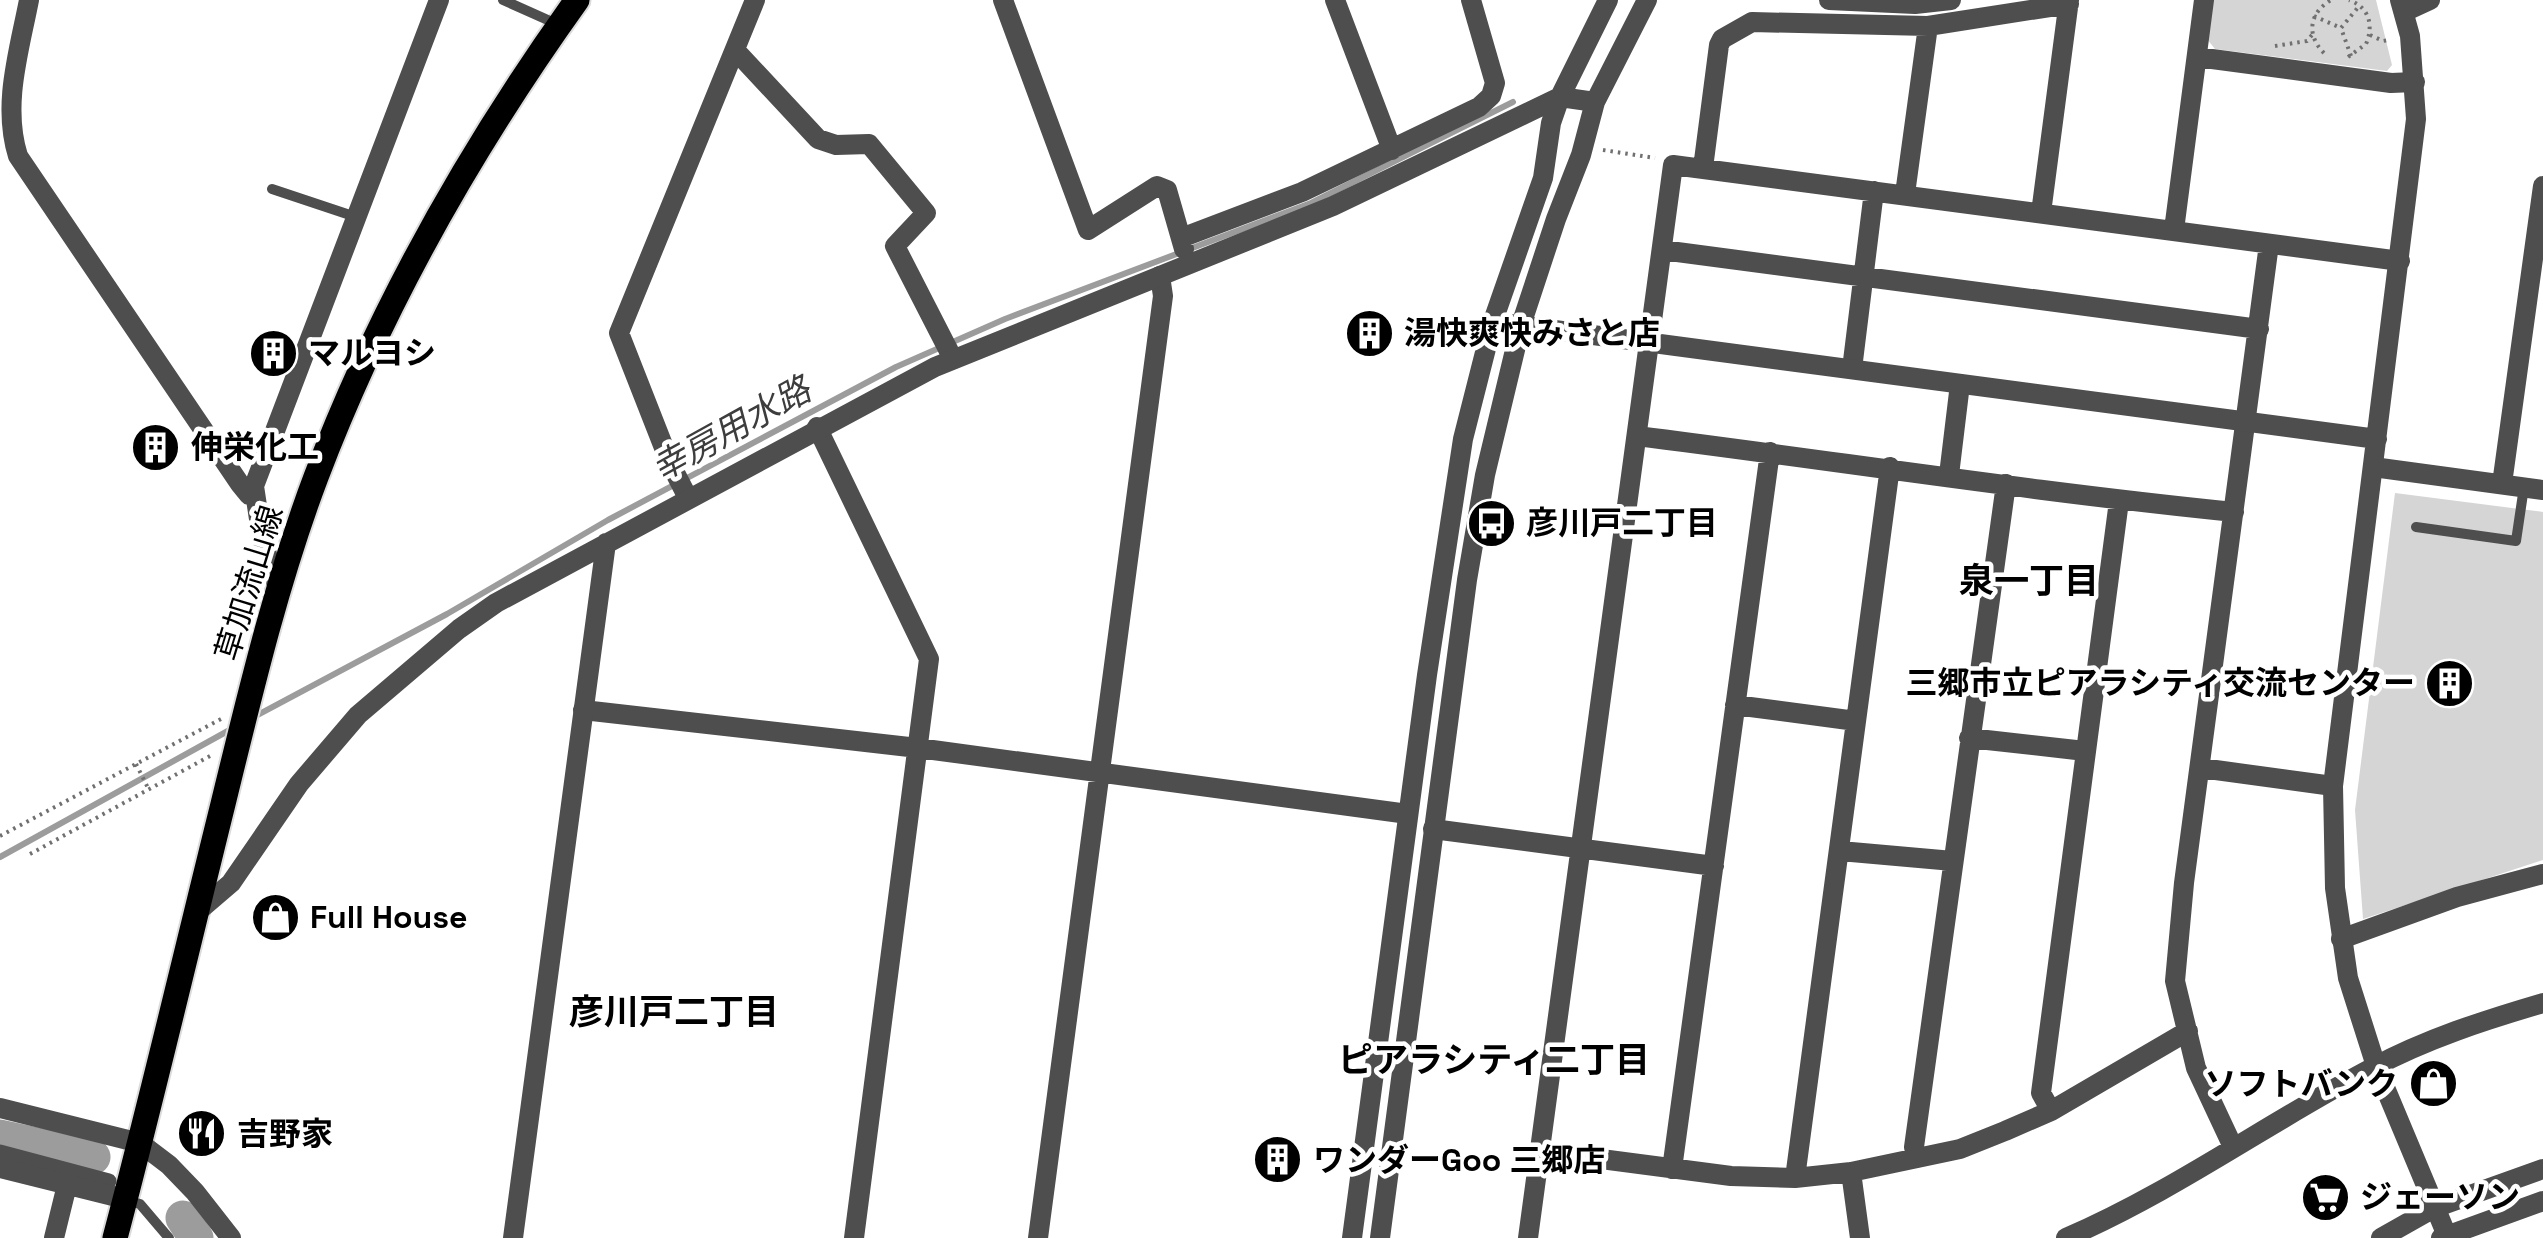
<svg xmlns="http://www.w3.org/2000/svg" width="2543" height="1238" viewBox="0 0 2543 1238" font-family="'Space Grotesk','Noto Sans JP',sans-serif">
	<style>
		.green { fill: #d5d5d5 }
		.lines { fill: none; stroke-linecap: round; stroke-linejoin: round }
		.stream { stroke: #9c9c9c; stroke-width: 6 }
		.river { stroke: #9c9c9c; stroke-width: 35 }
		.primary-casing { stroke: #dbdbdb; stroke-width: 29 }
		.path { stroke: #707070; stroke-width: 4; stroke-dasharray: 2.5 5; stroke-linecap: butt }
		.service { stroke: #4e4e4e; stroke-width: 10 }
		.pedestrian { stroke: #4e4e4e; stroke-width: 15 }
		.minor { stroke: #4e4e4e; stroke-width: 20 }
		.tertiary { stroke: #4e4e4e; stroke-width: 20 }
		.primary { stroke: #000; stroke-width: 25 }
		.labels { text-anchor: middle; stroke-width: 9; stroke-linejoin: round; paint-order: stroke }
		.poi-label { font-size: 32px; font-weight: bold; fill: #000; stroke: #fff; text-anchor: start }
		.street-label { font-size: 32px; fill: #000; stroke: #fff }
		.water-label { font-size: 35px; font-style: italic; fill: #3d3d3d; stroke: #fff }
		.neighbourhood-label { font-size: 35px; font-weight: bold; fill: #000; stroke: #fff }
	</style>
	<rect width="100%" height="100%" fill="#fff"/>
	<path class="green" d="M2213 0H2376L2392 65 2387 71 2215 49 2207 39Z
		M2395 493 2543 512V860L2363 919 2355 810Z"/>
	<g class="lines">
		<path class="stream" d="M250 719 447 614 608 520 896 367 1005 319 1311 203 1513 102
			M0 857 235 727"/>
		<path class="river" d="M0 1137 93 1157
			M183 1218 196 1238"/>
		<defs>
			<path id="primary" d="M115 1238C153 1094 187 949 223 804 250 694 276 583 316 477 381 306 471 148 577 0"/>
		</defs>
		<use href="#primary" class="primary-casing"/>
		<path class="path" d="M2314 16 2341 28
			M2370 35 2383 41 2389 40
			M2275 46 2307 41 2312 35
			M2324 53C2306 35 2309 13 2331 0
			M2351 56 2341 28 2360 5
			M2348 57 2366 44C2374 25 2369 7 2349 0
			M1603 150 1655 158
			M136 764 149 790
			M0 836 221 719
			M30 854 210 756"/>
		<path class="service" d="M503 0 559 25
			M272 189 356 217
			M2416 527 2516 541 2524 487
			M126 1200 140 1204 169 1238"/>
		<path class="pedestrian" d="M0 1152 109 1181"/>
		<path class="minor" d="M29 0C19 52 2 105 18 156L240 484 249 495 255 496
			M1003 0 1088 230 1157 186 1167 190 1184 249
			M1335 0 1392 150
			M1829 0 1915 4 1951 0
			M2404 12 2430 0
			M735 50 818 139 836 145 869 144 926 213 895 246 953 359
			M2197 57 2391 83 2415 82
			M1703 168 1719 45 1722 39 1752 22 1928 26 2069 4
			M1905 194 1928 26
			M2041 213 2069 0
			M2174 230 2204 0
			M1181 238 1302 192 1479 107 1491 96 1495 83 1471 0
			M1662 250 2259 329
			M1852 369 1874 191
			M817 427 929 659 854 1238
			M1637 436C1836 461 2035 492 2234 512
			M2373 467 2543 490
			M1949 475 1960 384
			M2502 484 2543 186
			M688 498 670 463 619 333 755 0
			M279 591 262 539 254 486 439 0
			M1735 705 1856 721
			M583 710 918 748 1408 814
			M1969 738 2085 751
			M2201 768 2333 786
			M1433 829 1714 866
			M1840 851 1953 861
			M2341 939 2457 897 2543 874
			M2051 1111 2041 1093 2119 501
			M2233 1147 2196 1068 2175 981 2184 883 2269 244
			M1540 1151 1731 1176 1795 1178 1851 1172 1960 1149 2005 1131 2051 1111 2188 1031
			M1917 1158 1914 1147 2006 484
			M0 1168 125 1199
			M1672 1169 1770 452
			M1851 1172 1860 1238
			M1795 1178 1890 467
			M54 1238 67 1185
			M1038 1238 1163 296 1160 276
			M1528 1238 1673 165 2400 261
			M2066 1238C2173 1192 2269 1122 2372 1068 2426 1039 2485 1020 2543 1003"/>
		<path class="tertiary" d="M2400 0 2410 36 2416 119 2333 786 2335 888 2348 978 2376 1066 2448 1238
			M1510 324 2377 439
			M196 913 231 883 299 784 358 715 459 629 496 603 935 367 1333 206 1560 97 1595 102
			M0 1108 140 1143 169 1165 195 1192 231 1238
			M513 1238 606 543
			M1352 1238 1427 675 1463 439 1493 321 1543 178 1551 123 1560 97 1608 0
			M1380 1238 1467 580 1485 475 1521 325 1556 219 1581 155 1595 102 1647 0
			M2381 1238 2434 1208 2543 1169
			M2441 1238 2543 1201"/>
		<use href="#primary" class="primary"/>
	</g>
	<defs>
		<symbol id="building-disc" viewBox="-11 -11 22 22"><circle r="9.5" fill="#000" stroke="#fff"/><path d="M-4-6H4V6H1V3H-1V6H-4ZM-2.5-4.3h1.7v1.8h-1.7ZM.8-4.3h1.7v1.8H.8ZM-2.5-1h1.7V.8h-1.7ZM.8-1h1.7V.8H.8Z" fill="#fff"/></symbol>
		<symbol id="bus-disc" viewBox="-11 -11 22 22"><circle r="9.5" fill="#000" stroke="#fff"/><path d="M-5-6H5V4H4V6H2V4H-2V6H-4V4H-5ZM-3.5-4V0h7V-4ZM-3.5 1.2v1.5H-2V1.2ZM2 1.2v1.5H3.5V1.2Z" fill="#fff"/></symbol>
		<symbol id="shop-disc" viewBox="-11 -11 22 22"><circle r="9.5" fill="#000" stroke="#fff"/><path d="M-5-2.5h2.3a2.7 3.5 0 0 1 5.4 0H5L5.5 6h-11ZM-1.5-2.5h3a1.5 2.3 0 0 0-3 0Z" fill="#fff"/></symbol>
		<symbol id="restaurant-disc" viewBox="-11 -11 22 22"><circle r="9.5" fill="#000" stroke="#fff"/><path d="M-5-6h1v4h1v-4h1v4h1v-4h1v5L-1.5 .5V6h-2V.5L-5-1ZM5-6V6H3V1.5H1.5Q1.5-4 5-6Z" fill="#fff"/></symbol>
		<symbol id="supermarket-disc" viewBox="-11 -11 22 22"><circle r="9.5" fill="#000" stroke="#fff"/><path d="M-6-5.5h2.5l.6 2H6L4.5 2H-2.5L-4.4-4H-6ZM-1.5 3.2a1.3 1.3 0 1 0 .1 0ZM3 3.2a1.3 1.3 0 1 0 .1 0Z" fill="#fff"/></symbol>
	</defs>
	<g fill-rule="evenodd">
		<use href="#building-disc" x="1342" y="306" width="55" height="55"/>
		<use href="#building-disc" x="246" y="326" width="55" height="55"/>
		<use href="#building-disc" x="128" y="420" width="55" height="55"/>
		<use href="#bus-disc" x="1464" y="496" width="55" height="55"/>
		<use href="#building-disc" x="2422" y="656" width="55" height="55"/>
		<use href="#shop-disc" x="248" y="890" width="55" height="55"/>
		<use href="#shop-disc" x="2406" y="1056" width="55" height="55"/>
		<use href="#restaurant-disc" x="174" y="1106" width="55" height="55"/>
		<use href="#building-disc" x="1250" y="1132" width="55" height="55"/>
		<use href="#supermarket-disc" x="2298" y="1170" width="55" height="55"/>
	</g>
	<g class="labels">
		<g class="poi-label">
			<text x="1404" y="344">湯快爽快みさと店</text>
			<text x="308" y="364">マルヨシ</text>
			<text x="191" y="458">伸栄化工</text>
			<text x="1526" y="534">彦川戸二丁目</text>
			<text x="2415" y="694" text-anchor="end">三郷市立ピアラシティ交流センター</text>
			<text x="310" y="928">Full House</text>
			<text x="2398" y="1095" text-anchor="end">ソフトバンク</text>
			<text x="237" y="1145">吉野家</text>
			<text x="1313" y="1171">ワンダーGoo 三郷店</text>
			<text x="2360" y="1208">ジェーソン</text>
		</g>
		<g class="street-label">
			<text transform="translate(249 583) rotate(-73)" y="11">草加流山線</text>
		</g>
		<g class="water-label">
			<text transform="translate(731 429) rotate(-29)" y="12">幸房用水路</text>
		</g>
		<g class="neighbourhood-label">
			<text x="2029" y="593">泉一丁目</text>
			<text x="674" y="1024">彦川戸二丁目</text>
			<text x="1494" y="1072">ピアラシティ二丁目</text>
		</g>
	</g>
</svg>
